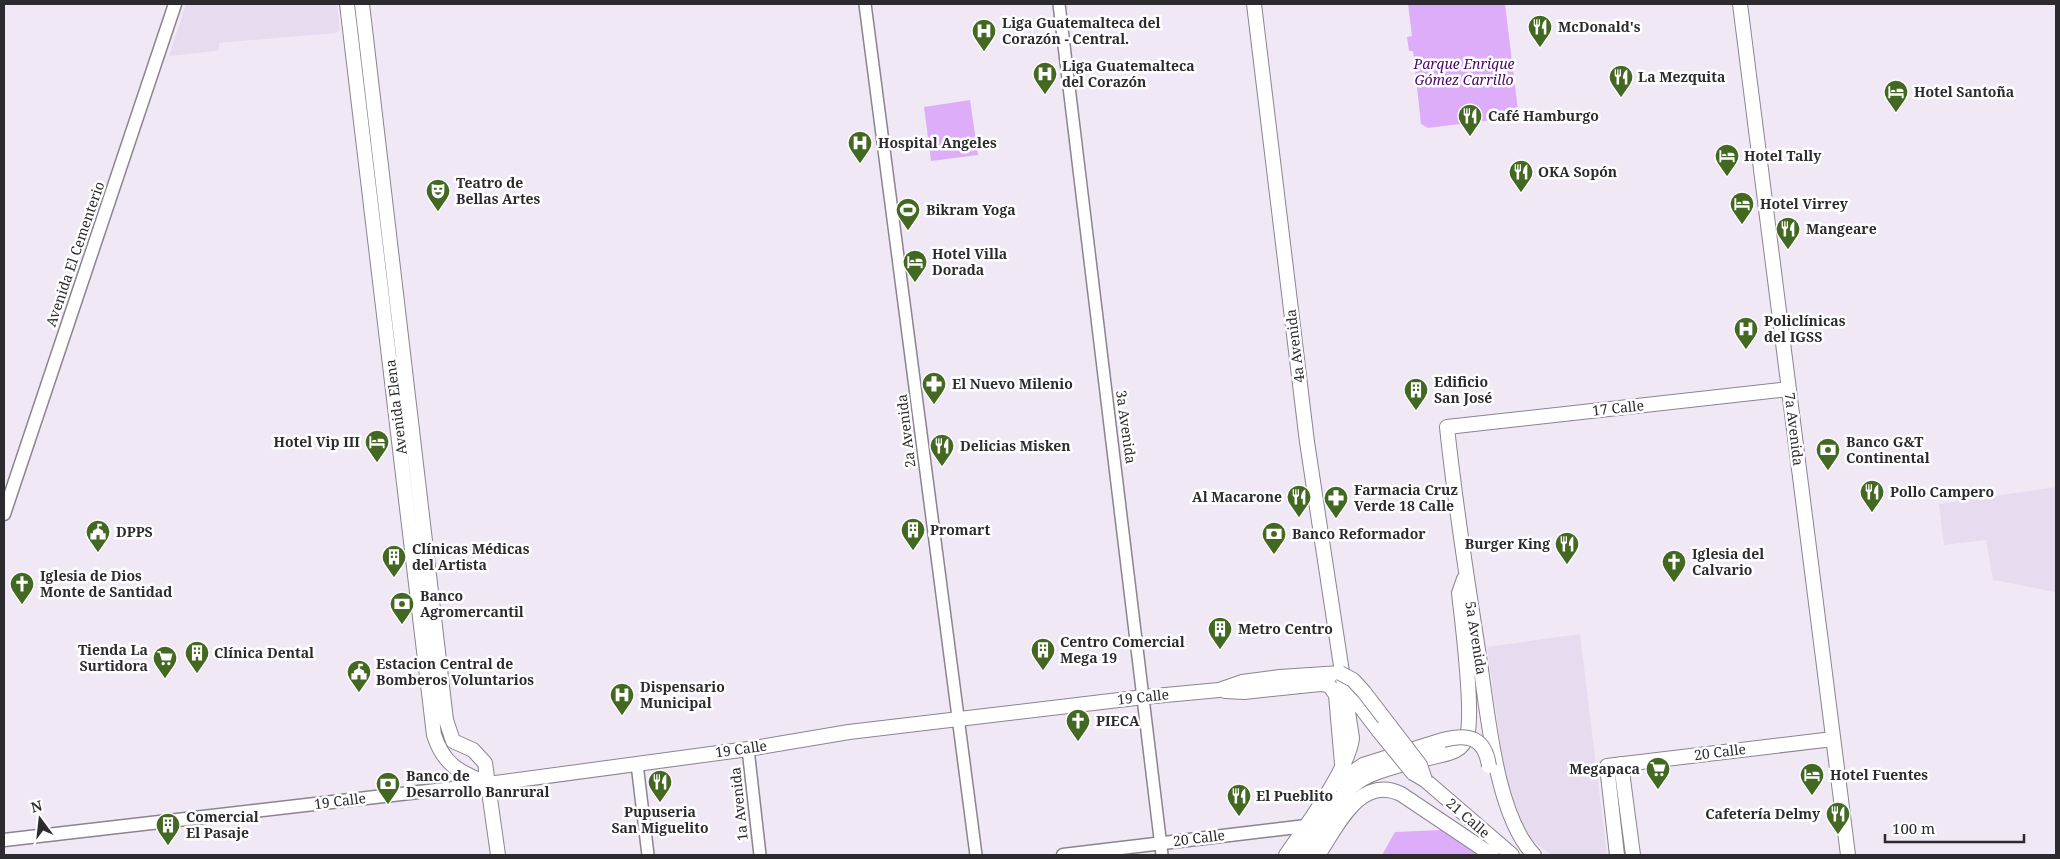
<svg xmlns="http://www.w3.org/2000/svg" width="2060" height="859" viewBox="0 0 2060 859" font-family="'Noto Serif',serif">
	<style>
		.built { fill: #e7dcef }
		.green { fill: #deadfa }
		.lines { fill: none; stroke-linecap: round; stroke-linejoin: round }
		.tertiary-casing { stroke: #8b848f; stroke-width: 14 }
		.secondary-casing { stroke: #8b848f; stroke-width: 15 }
		.primary-casing { stroke: #8b848f; stroke-width: 16 }
		.tertiary { stroke: #fff; stroke-width: 11 }
		.secondary { stroke: #fff; stroke-width: 12 }
		.primary { stroke: #fff; stroke-width: 14 }
		.primary-bridge-casing { stroke: #8b848f; stroke-width: 16; stroke-linecap: butt }
		.primary-bridge { stroke: #fff; stroke-width: 14 }
		.labels { text-anchor: middle; stroke-width: 5; stroke-linejoin: round; paint-order: stroke }
		.poi-label { font-size: 14px; font-weight: bold; fill: #2c2a2e; stroke: #fff; text-anchor: start }
		.park-label { font-size: 14px; font-style: italic; fill: #490364; stroke: #fff }
		.street-label { font-size: 14px; fill: #2c2a2e; stroke: #fff }
	</style>
	<rect width="100%" height="100%" fill="#f0e9f5"/>
	<path class="built" d="M186 4H337L340 30 336 33 219 43V49L217 51 169 56Z
		M2056 487V592L1993 580 1986 540 1944 545 1939 504Z
		M1580 634 1607 855H1551L1532 840 1508 797 1487 647Z"/>
	<path class="green" d="M1408 4H1505L1518 110 1509 118 1428 128 1421 124 1413 51H1409L1407 37 1412 36Z
		M970 100 978 155 931 161 924 107Z
		M1441 830 1480 855H1382L1395 832Z"/>
	<g class="lines">
		<defs>
			<path id="tertiary" d="M865 4 976 855
				M1059 4 1162 855
				M748 749 760 855
				M637 764 648 855"/>
			<path id="secondary" d="M4 514 175 4
				M4 840 488 784
				M1063 855 1306 826"/>
			<path id="primary" d="M347 4 434 735C444 766 460 772 488 784
				M362 4 446 720 453 741 473 750 485 763 498 855
				M1254 4 1307 442 1352 738C1349 768 1304 829 1286 855
				M1740 4 1848 855
				M1346 688 1378 730
				M1225 691 1244 692 1320 684 1329 685 1336 695 1342 764
				M1621 764 1633 855
				M1425 780 1512 855
				M488 784 748 749 849 732 1144 697 1219 690 1242 682 1280 677 1340 673
				M1334 785 1363 765 1443 740
				M1302 855C1318 831 1334 799 1358 782 1376 768 1425 760 1449 753 1456 751 1463 746 1466 739 1475 719 1462 620 1459 593L1464 579
				M1318 855C1337 827 1360 774 1401 794L1492 855
				M1534 855C1495 814 1488 712 1479 656 1467 580 1455 504 1447 427L1789 389
				M1617 855 1607 766 1833 739"/>
		</defs>
		<use href="#tertiary" class="tertiary-casing"/>
		<use href="#secondary" class="secondary-casing"/>
		<use href="#primary" class="primary-casing"/>
		<use href="#tertiary" class="tertiary"/>
		<use href="#secondary" class="secondary"/>
		<use href="#primary" class="primary"/>
		<defs>
			<path id="primary-bridge" d="M1340 673 1353 680 1364 692 1420 765 1425 780
				M1378 730 1413 773 1425 780
				M1443 740C1469 733 1485 738 1489 766"/>
		</defs>
		<use href="#primary-bridge" class="primary-bridge-casing"/>
		<use href="#primary-bridge" class="primary-bridge"/>
	</g>
	<defs>
		<symbol id="restaurant-pin" viewBox="-11 -11 22 30"><path d="M0 17L-7.5 6A9.5 9.5 0 1 1 7.5 6Z" fill="#436821" stroke="#fff"/><path d="M-5-6h1v4h1v-4h1v4h1v-4h1v5L-1.5 .5V6h-2V.5L-5-1ZM5-6V6H3V1.5H1.5Q1.5-4 5-6Z" fill="#fff"/></symbol>
		<symbol id="hospital-pin" viewBox="-11 -11 22 30"><path d="M0 17L-7.5 6A9.5 9.5 0 1 1 7.5 6Z" fill="#436821" stroke="#fff"/><path d="M-5-5h3v3.5h4V-5h3V5h-3V1.5h-4V5h-3Z" fill="#fff"/></symbol>
		<symbol id="hotel-pin" viewBox="-11 -11 22 30"><path d="M0 17L-7.5 6A9.5 9.5 0 1 1 7.5 6Z" fill="#436821" stroke="#fff"/><path d="M-6-4.5h1.5V1H6V5H4.5V3h-9V5H-6ZM-4 0a1.8 1.8 0 1 1 3.6 0ZM.5 0V-2.5h3Q6-2.5 6 0Z" fill="#fff"/></symbol>
		<symbol id="theatre-pin" viewBox="-11 -11 22 30"><path d="M0 17L-7.5 6A9.5 9.5 0 1 1 7.5 6Z" fill="#436821" stroke="#fff"/><path d="M-5-5.5Q0-4 5-5.5V0Q5 5 0 6Q-5 5-5 0ZM-3.3-2.5H-1v1.5H-3.3ZM1-2.5H3.3v1.5H1ZM-2.8 1Q0 5.5 2.8 1Z" fill="#fff"/></symbol>
		<symbol id="stadium-pin" viewBox="-11 -11 22 30"><path d="M0 17L-7.5 6A9.5 9.5 0 1 1 7.5 6Z" fill="#436821" stroke="#fff"/><path d="M0-5a6.5 5 0 1 0 0 10a6.5 5 0 1 0 0-10ZM-3.5-1.8h7v3.6h-7Z" fill="#fff"/></symbol>
		<symbol id="pharmacy-pin" viewBox="-11 -11 22 30"><path d="M0 17L-7.5 6A9.5 9.5 0 1 1 7.5 6Z" fill="#436821" stroke="#fff"/><path d="M-2-6h4v4h4v4h-4v4h-4v-4h-4v-4h4Z" fill="#fff"/></symbol>
		<symbol id="building-pin" viewBox="-11 -11 22 30"><path d="M0 17L-7.5 6A9.5 9.5 0 1 1 7.5 6Z" fill="#436821" stroke="#fff"/><path d="M-4-6H4V6H1V3H-1V6H-4ZM-2.5-4.3h1.7v1.8h-1.7ZM.8-4.3h1.7v1.8H.8ZM-2.5-1h1.7V.8h-1.7ZM.8-1h1.7V.8H.8Z" fill="#fff"/></symbol>
		<symbol id="bank-pin" viewBox="-11 -11 22 30"><path d="M0 17L-7.5 6A9.5 9.5 0 1 1 7.5 6Z" fill="#436821" stroke="#fff"/><path d="M-6-4H6V4H-6ZM0-2.3a2.3 2.3 0 1 0 0 4.6a2.3 2.3 0 1 0 0-4.6Z" fill="#fff"/></symbol>
		<symbol id="civic-pin" viewBox="-11 -11 22 30"><path d="M0 17L-7.5 6A9.5 9.5 0 1 1 7.5 6Z" fill="#436821" stroke="#fff"/><path d="M-.6-6.5H3V-4.5H.6V-3L4-1V1h2V6H-6V1h2V-1L-.6-3ZM-1.2 2.5V6h2.4V2.5Z" fill="#fff"/></symbol>
		<symbol id="church-pin" viewBox="-11 -11 22 30"><path d="M0 17L-7.5 6A9.5 9.5 0 1 1 7.5 6Z" fill="#436821" stroke="#fff"/><path d="M-1.2-6h2.4v3.5h3.3v2.4h-3.3V6h-2.4V-.1h-3.3v-2.4h3.3Z" fill="#fff"/></symbol>
		<symbol id="supermarket-pin" viewBox="-11 -11 22 30"><path d="M0 17L-7.5 6A9.5 9.5 0 1 1 7.5 6Z" fill="#436821" stroke="#fff"/><path d="M-6-5.5h2.5l.6 2H6L4.5 2H-2.5L-4.4-4H-6ZM-1.5 3.2a1.3 1.3 0 1 0 .1 0ZM3 3.2a1.3 1.3 0 1 0 .1 0Z" fill="#fff"/></symbol>
	</defs>
	<g fill-rule="evenodd">
		<use href="#restaurant-pin" x="1526" y="13" width="28" height="38"/>
		<use href="#hospital-pin" x="970" y="17" width="28" height="38"/>
		<use href="#hospital-pin" x="1031" y="60" width="28" height="38"/>
		<use href="#restaurant-pin" x="1607" y="63" width="28" height="38"/>
		<use href="#hotel-pin" x="1882" y="78" width="28" height="38"/>
		<use href="#restaurant-pin" x="1456" y="102" width="28" height="38"/>
		<use href="#hospital-pin" x="846" y="129" width="28" height="38"/>
		<use href="#hotel-pin" x="1713" y="142" width="28" height="38"/>
		<use href="#restaurant-pin" x="1507" y="158" width="28" height="38"/>
		<use href="#theatre-pin" x="424" y="177" width="28" height="38"/>
		<use href="#hotel-pin" x="1728" y="190" width="28" height="38"/>
		<use href="#stadium-pin" x="894" y="196" width="28" height="38"/>
		<use href="#restaurant-pin" x="1774" y="215" width="28" height="38"/>
		<use href="#hotel-pin" x="901" y="248" width="28" height="38"/>
		<use href="#hospital-pin" x="1732" y="315" width="28" height="38"/>
		<use href="#pharmacy-pin" x="920" y="370" width="28" height="38"/>
		<use href="#building-pin" x="1402" y="376" width="28" height="38"/>
		<use href="#hotel-pin" x="363" y="428" width="28" height="38"/>
		<use href="#restaurant-pin" x="928" y="432" width="28" height="38"/>
		<use href="#bank-pin" x="1814" y="436" width="28" height="38"/>
		<use href="#restaurant-pin" x="1858" y="478" width="28" height="38"/>
		<use href="#restaurant-pin" x="1285" y="483" width="28" height="38"/>
		<use href="#pharmacy-pin" x="1322" y="484" width="28" height="38"/>
		<use href="#building-pin" x="899" y="516" width="28" height="38"/>
		<use href="#civic-pin" x="84" y="518" width="28" height="38"/>
		<use href="#bank-pin" x="1260" y="520" width="28" height="38"/>
		<use href="#restaurant-pin" x="1553" y="530" width="28" height="38"/>
		<use href="#building-pin" x="380" y="543" width="28" height="38"/>
		<use href="#church-pin" x="1660" y="548" width="28" height="38"/>
		<use href="#church-pin" x="8" y="570" width="28" height="38"/>
		<use href="#bank-pin" x="388" y="590" width="28" height="38"/>
		<use href="#building-pin" x="1206" y="615" width="28" height="38"/>
		<use href="#building-pin" x="1029" y="636" width="28" height="38"/>
		<use href="#building-pin" x="183" y="639" width="28" height="38"/>
		<use href="#supermarket-pin" x="151" y="644" width="28" height="38"/>
		<use href="#civic-pin" x="345" y="658" width="28" height="38"/>
		<use href="#hospital-pin" x="608" y="681" width="28" height="38"/>
		<use href="#church-pin" x="1064" y="707" width="28" height="38"/>
		<use href="#supermarket-pin" x="1644" y="755" width="28" height="38"/>
		<use href="#hotel-pin" x="1798" y="761" width="28" height="38"/>
		<use href="#restaurant-pin" x="646" y="768" width="28" height="38"/>
		<use href="#bank-pin" x="374" y="770" width="28" height="38"/>
		<use href="#restaurant-pin" x="1225" y="782" width="28" height="38"/>
		<use href="#restaurant-pin" x="1824" y="800" width="28" height="38"/>
		<use href="#building-pin" x="154" y="811" width="28" height="38"/>
	</g>
	<g class="labels">
		<g class="poi-label">
			<text x="1002" y="28">Liga Guatemalteca del<tspan x="1002" dy="16">Corazón - Central.</tspan></text>
			<text x="1558" y="32">McDonald's</text>
			<text x="1062" y="71">Liga Guatemalteca<tspan x="1062" dy="16">del Corazón</tspan></text>
			<text x="1638" y="82">La Mezquita</text>
			<text x="1914" y="97">Hotel Santoña</text>
			<text x="1488" y="121">Café Hamburgo</text>
			<text x="878" y="148">Hospital Angeles</text>
			<text x="1744" y="161">Hotel Tally</text>
			<text x="1538" y="177">OKA Sopón</text>
			<text x="456" y="188">Teatro de<tspan x="456" dy="16">Bellas Artes</tspan></text>
			<text x="1760" y="209">Hotel Virrey</text>
			<text x="926" y="215">Bikram Yoga</text>
			<text x="1806" y="234">Mangeare</text>
			<text x="932" y="259">Hotel Villa<tspan x="932" dy="16">Dorada</tspan></text>
			<text x="1764" y="326">Policlínicas<tspan x="1764" dy="16">del IGSS</tspan></text>
			<text x="1434" y="387">Edificio<tspan x="1434" dy="16">San José</tspan></text>
			<text x="952" y="389">El Nuevo Milenio</text>
			<text x="360" y="447" text-anchor="end">Hotel Vip III</text>
			<text x="1846" y="447">Banco G&amp;T<tspan x="1846" dy="16">Continental</tspan></text>
			<text x="960" y="451">Delicias Misken</text>
			<text x="1354" y="495">Farmacia Cruz<tspan x="1354" dy="16">Verde 18 Calle</tspan></text>
			<text x="1890" y="497">Pollo Campero</text>
			<text x="1282" y="502" text-anchor="end">Al Macarone</text>
			<text x="930" y="535">Promart</text>
			<text x="116" y="537">DPPS</text>
			<text x="1292" y="539">Banco Reformador</text>
			<text x="1550" y="549" text-anchor="end">Burger King</text>
			<text x="412" y="554">Clínicas Médicas<tspan x="412" dy="16">del Artista</tspan></text>
			<text x="1692" y="559">Iglesia del<tspan x="1692" dy="16">Calvario</tspan></text>
			<text x="40" y="581">Iglesia de Dios<tspan x="40" dy="16">Monte de Santidad</tspan></text>
			<text x="420" y="601">Banco<tspan x="420" dy="16">Agromercantil</tspan></text>
			<text x="1238" y="634">Metro Centro</text>
			<text x="1060" y="647">Centro Comercial<tspan x="1060" dy="16">Mega 19</tspan></text>
			<text x="148" y="655" text-anchor="end">Tienda La<tspan x="148" dy="16">Surtidora</tspan></text>
			<text x="214" y="658">Clínica Dental</text>
			<text x="376" y="669">Estacion Central de<tspan x="376" dy="16">Bomberos Voluntarios</tspan></text>
			<text x="640" y="692">Dispensario<tspan x="640" dy="16">Municipal</tspan></text>
			<text x="1096" y="726">PIECA</text>
			<text x="1640" y="774" text-anchor="end">Megapaca</text>
			<text x="1830" y="780">Hotel Fuentes</text>
			<text x="406" y="781">Banco de<tspan x="406" dy="16">Desarrollo Banrural</tspan></text>
			<text x="1256" y="801">El Pueblito</text>
			<text x="660" y="817" text-anchor="middle">Pupuseria<tspan x="660" dy="16">San Miguelito</tspan></text>
			<text x="1820" y="819" text-anchor="end">Cafetería Delmy</text>
			<text x="186" y="822">Comercial<tspan x="186" dy="16">El Pasaje</tspan></text>
		</g>
		<g class="park-label">
			<text x="1464" y="69">Parque Enrique<tspan x="1464" dy="16">Gómez Carrillo</tspan></text>
		</g>
		<g class="street-label">
			<text transform="translate(75 254) rotate(-71)" y="5">Avenida El Cementerio</text>
			<text transform="translate(1295 346) rotate(-97)" y="5">4a Avenida</text>
			<text transform="translate(396 407) rotate(-97)" y="5">Avenida Elena</text>
			<text transform="translate(1618 408) rotate(-6)" y="5">17 Calle</text>
			<text transform="translate(1126 427) rotate(82)" y="5">3a Avenida</text>
			<text transform="translate(1794 429) rotate(83)" y="5">7a Avenida</text>
			<text transform="translate(906 431) rotate(-97)" y="5">2a Avenida</text>
			<text transform="translate(1476 638) rotate(81)" y="5">5a Avenida</text>
			<text transform="translate(1143 697) rotate(-6)" y="5">19 Calle</text>
			<text transform="translate(741 749) rotate(-8)" y="5">19 Calle</text>
			<text transform="translate(1720 752) rotate(-7)" y="5">20 Calle</text>
			<text transform="translate(340 801) rotate(-7)" y="5">19 Calle</text>
			<text transform="translate(739 804) rotate(-96)" y="5">1a Avenida</text>
			<text transform="translate(1468 818) rotate(41)" y="5">21 Calle</text>
			<text transform="translate(1199 838) rotate(-7)" y="5">20 Calle</text>
		</g>
	</g>
	<rect width="2060" height="859" fill="none" stroke="#2c2a2e" stroke-width="10"/>
	<g transform="translate(40 819) rotate(345)" stroke="#ffffff" stroke-width="4" paint-order="stroke">
	<path d="M0-4L9 19L0 12L-9 19Z" fill="#2c2a2e"/>
	<text y="-8" font-size="14" font-weight="bold" text-anchor="middle" fill="#2c2a2e">N</text>
	</g>
	<path d="M1885 834v8h139v-8" fill="none" stroke="#2c2a2e" stroke-width="2.5"/>
	<text x="1892" y="834" font-size="15" fill="#2c2a2e" stroke="#ffffff" stroke-width="4" paint-order="stroke">100 m</text>
</svg>
